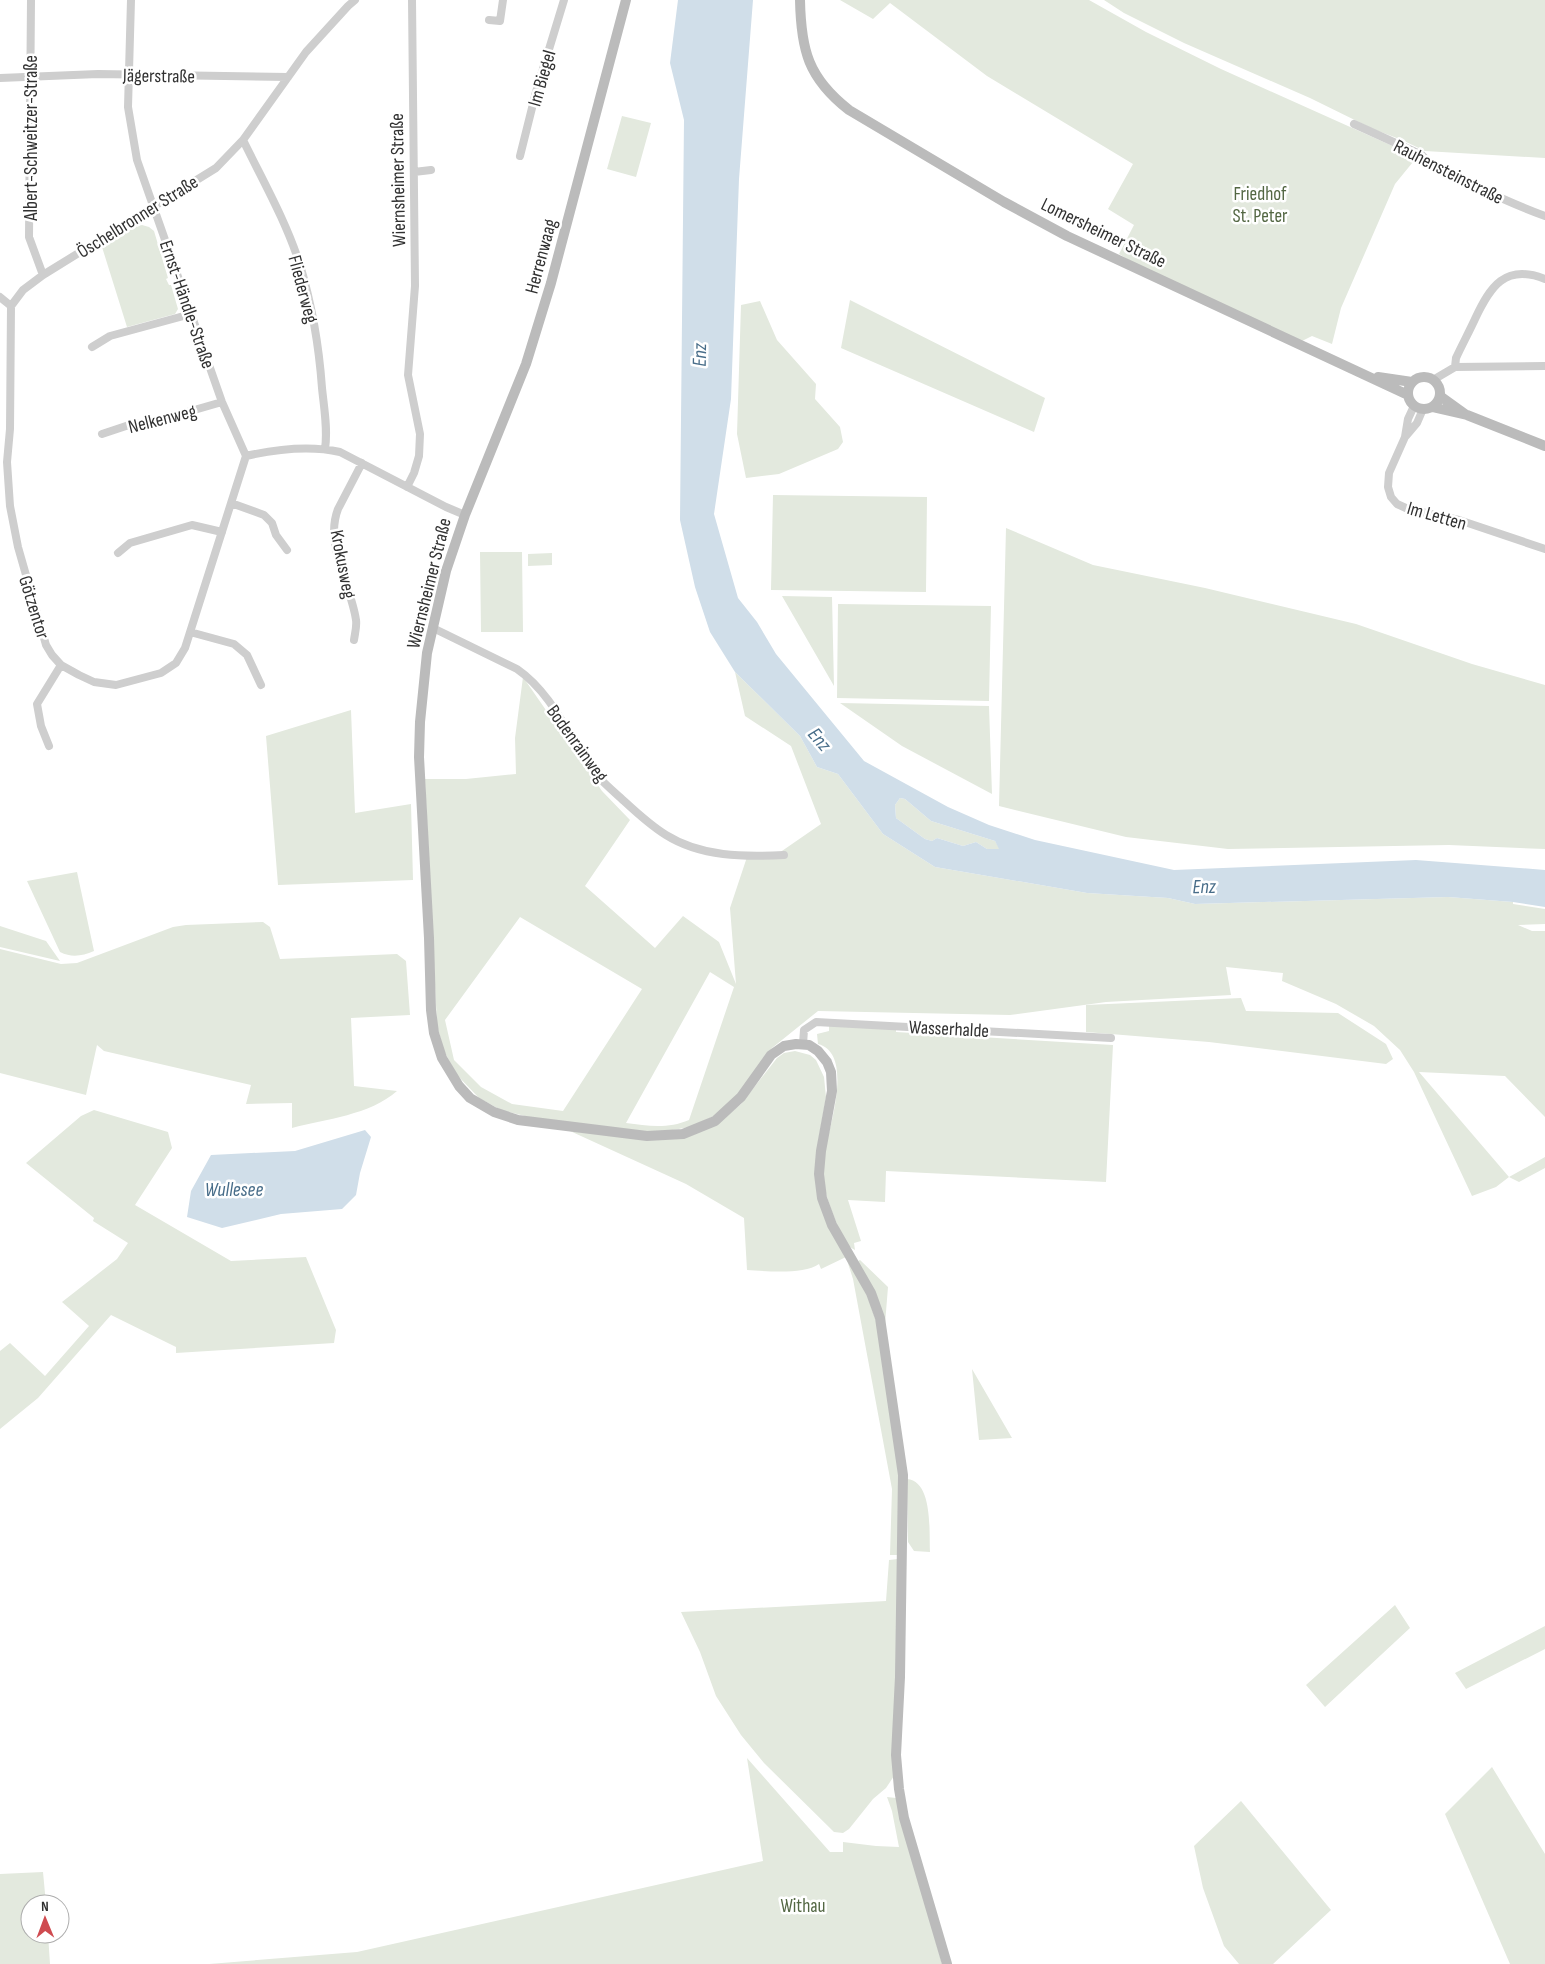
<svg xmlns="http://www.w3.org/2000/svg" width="1545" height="1964" viewBox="0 0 1545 1964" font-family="'Sofia Sans Condensed',sans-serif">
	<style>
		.green { fill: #e3e9de; fill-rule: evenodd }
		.water { fill: #d0dee9; fill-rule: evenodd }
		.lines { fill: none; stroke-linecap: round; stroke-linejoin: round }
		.street { stroke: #cecece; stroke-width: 8 }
		.secondary { stroke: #bbb; stroke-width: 10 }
		.labels { text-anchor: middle; stroke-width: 5; stroke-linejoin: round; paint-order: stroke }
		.street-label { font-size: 19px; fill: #313131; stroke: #fff }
		.park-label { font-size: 19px; fill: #536743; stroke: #fff }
		.water-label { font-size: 20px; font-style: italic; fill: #486d89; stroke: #fff }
	</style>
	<rect width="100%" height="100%" fill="#fff"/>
	<path class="green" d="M840 0H1089L1146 32 1221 69 1417 157 1395 184 1341 308 1332 344 1312 336 1302 341 1149 272 1119 254 1134 225 1108 209 1133 164 987 76 890 3 873 19Z
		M1104 0H1545V158L1425 151 1402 140 1373 129 1310 98 1184 43 1124 13Z
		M622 116 651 123 636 177 607 169Z
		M142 225 149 227 154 231 168 278 166 279 169 285H171L178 309 175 314 127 327 102 247 133 227Z
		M850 300 1045 398 1034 432 841 348Z
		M760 301 777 340 816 384 815 399 840 427 843 442 838 449 779 474 746 478 737 434 741 305Z
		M773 495 927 497 926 592 771 590Z
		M1006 528 1093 565 1205 588 1356 624 1472 664 1545 685V849L1449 845 1228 849 1126 837 999 806Z
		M480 552H522L523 632H481Z
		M552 553V565L528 566V554Z
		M782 596 832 597 834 686Z
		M838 604 991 606 989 701 837 698Z
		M735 672 800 736 817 767 838 774 883 834 935 867 1087 893 1168 898 1195 904 1448 897 1513 902V904L1545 909V924L1518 925 1532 931H1545V1117L1505 1076 1419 1072 1509 1177 1545 1157V1168L1519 1182 1509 1177 1496 1187 1472 1196 1414 1072 1400 1050 1374 1026 1336 1004 1282 981 1283 973 1226 967 1231 995 1106 1002 1010 1015 818 1011 772 1048 737 1096 714 1116 690 1127 667 1131H637L533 1118 501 1110 479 1098 457 1075 444 1051 437 1025 425 779H466L516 774 515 738 523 677 602 791 630 820 585 886 655 948 683 916 719 942 736 984 730 908 748 854 779 853 821 824 791 746 745 716ZM520 917 642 989 563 1111 512 1104 481 1087 454 1060 445 1020ZM710 972 734 987 689 1120C668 1129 648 1126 626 1123Z
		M840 703 989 706 992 794 902 746Z
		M351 710 355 813 411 804 413 880 278 885 266 736Z
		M900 798 905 799 931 821 995 841 1000 849H987L976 842 963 846 937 838 932 841 925 839 896 818 895 805Z
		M77 872 94 951C82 956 72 958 60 952L27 881Z
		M263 922 270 927 280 959 397 954 406 961 410 1015 351 1018 354 1086 397 1091C370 1115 326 1119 292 1128V1103L246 1104 251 1085 104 1051 97 1045 86 1095 0 1073V949L61 964 77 963 173 927 186 925Z
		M0 926 46 941 60 961 0 947Z
		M1241 998 1246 1011 1338 1013 1386 1044 1393 1059 1386 1064 1209 1042 1086 1032V1005Z
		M829 1025 896 1027V1032L1113 1045 1106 1182 886 1171 885 1202 848 1200 861 1241 854 1243 855 1250C845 1246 840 1231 836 1222 831 1208 825 1195 824 1181 823 1170 824 1157 826 1146 831 1122 853 1053 818 1044L817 1034 829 1031Z
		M795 1051 810 1055 816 1060 824 1077 826 1097 817 1148 816 1183 867 1295 877 1324 898 1466V1555H890L892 1489 853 1279 846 1257 821 1269 819 1264C804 1275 765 1271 747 1270L744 1218 686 1184 570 1131 646 1140 721 1121 741 1104 777 1058 784 1053Z
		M94 1110 168 1132 172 1148 135 1205 231 1261 306 1257 336 1330 334 1343 176 1353V1347L111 1315 38 1398 0 1429V1351L10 1343 45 1376 89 1326 62 1302 117 1259 128 1243 93 1221 94 1218 26 1163 81 1116Z
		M860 1260 888 1287 885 1324 858 1261Z
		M972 1369 1012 1438 979 1440Z
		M907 1479C933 1481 929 1532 930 1552L914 1551 908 1542Z
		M898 1559 894 1776 886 1788 873 1799 849 1829 843 1833 834 1832 764 1763 741 1735 716 1696 700 1652 681 1612 886 1601 889 1560Z
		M1395 1605 1410 1628 1325 1707 1306 1685Z
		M1545 1626V1649L1466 1689 1455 1673Z
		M747 1758 830 1852H843V1842L876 1846 899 1847 892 1811 887 1797 896 1798 942 1964H209L357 1952 763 1861Z
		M1492 1767 1545 1854V1964H1510L1445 1814Z
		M1241 1801 1331 1910 1273 1964H1239L1224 1946 1203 1888 1194 1846Z
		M43 1872 46 1904H30V1934H48L50 1964H0V1874Z"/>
	<path class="water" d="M678 0H753L739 179 731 399 714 514 738 598 757 622 776 654 864 761 948 807 989 825 1035 840 1174 870 1416 860 1545 870V907L1513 902 1448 897 1195 904 1168 898 1087 893 935 867 883 834 838 774 817 767 800 736 735 672 710 632 695 587 680 520 684 120 670 63ZM900 798 905 799 931 821 995 841 999 849H987L976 842 963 846 937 838 932 841 925 839 896 818 895 805Z
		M365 1130 371 1137 360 1173 356 1195 342 1209 281 1214 222 1228 187 1217 191 1191 211 1155 295 1151Z"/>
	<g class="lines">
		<path class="street" d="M31 0 29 237 43 275
			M131 0 128 107 137 160 222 402 246 456
			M489 20 500 21 503 0
			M0 78 98 74 288 77
			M1354 124 1422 155C1435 170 1454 177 1472 185 1496 196 1520 207 1545 216
			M243 140C263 181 286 221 300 265 312 305 319 346 322 388 324 408 328 429 325 449
			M520 156 536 92 564 0
			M414 172 431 170
			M0 297 11 306
			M92 347 110 336 191 314
			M1455 367 1545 366
			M1433 380 1455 367 1456 358C1462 345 1469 332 1475 319 1490 287 1505 263 1545 279
			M1414 406 1408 419 1405 437 1389 473 1388 487 1391 497 1397 504 1408 509 1459 520 1545 549
			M102 434 126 426 163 419 222 402
			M1406 436 1417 423 1423 409
			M246 456 185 648 176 663 161 673 116 685 94 682 79 675 61 665 52 655 46 645 18 547 10 506 7 462 10 429 11 306 23 290 43 275 216 168 243 140 306 52 348 6 355 0
			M246 456C277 449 309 445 340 452L446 507 465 515
			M407 487 414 473 419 456 420 434 408 375 415 286 412 0
			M231 503 264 515 272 523 276 535 287 550
			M118 553 130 543 192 525 222 532
			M433 628 517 669C549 691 565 728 585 760 595 776 610 788 624 801 637 813 651 826 666 835 701 857 744 857 784 855
			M190 632 234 644 247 655 261 685
			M354 640C355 633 357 626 356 620 351 585 324 545 338 509L362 463
			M49 746 41 726 37 704 61 665
			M803 1044 804 1030 816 1022 1111 1038"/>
		<path class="secondary" d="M626 0 551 283 526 364 465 515 446 571 427 653 420 722 419 757 429 938 431 1010 434 1033 442 1058 459 1086 470 1098 494 1112 518 1120 647 1136 683 1134 715 1121 741 1097 771 1055 784 1046 796 1044 809 1045 818 1051 827 1062 831 1072 832 1091 821 1151 819 1174 822 1198 832 1225 871 1293 880 1318 903 1475 900 1677 896 1755 899 1789 904 1818 947 1964
			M800 0C801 50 808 78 849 110L1004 202 1067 236 1408 395
			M1408 393a16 16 0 1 1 32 0a16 16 0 1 1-32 0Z
			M1378 377 1412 382
			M1440 396 1465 414
			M1432 407 1467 415 1545 446"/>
	</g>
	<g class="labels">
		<g class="street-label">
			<text transform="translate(159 75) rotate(1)" y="7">Jägerstraße</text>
			<text transform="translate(541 78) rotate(-74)" y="7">Im Biegel</text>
			<text transform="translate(30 138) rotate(-90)" y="7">Albert-Schweitzer-Straße</text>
			<text transform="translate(1449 171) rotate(27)" y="7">Rauhensteinstraße</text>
			<text transform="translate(397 180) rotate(-91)" y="7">Wiernsheimer Straße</text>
			<text transform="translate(137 216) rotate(-32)" y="7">Öschelbronner Straße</text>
			<text transform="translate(1104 232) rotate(26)" y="7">Lomersheimer Straße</text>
			<text transform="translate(540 256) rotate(-75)" y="7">Herrenwaag</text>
			<text transform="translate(304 289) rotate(75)" y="7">Fliederweg</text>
			<text transform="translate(188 304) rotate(71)" y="7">Ernst-Händle-Straße</text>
			<text transform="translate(162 418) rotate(-14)" y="7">Nelkenweg</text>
			<text transform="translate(1437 515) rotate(16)" y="7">Im Letten</text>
			<text transform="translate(344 564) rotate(79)" y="7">Krokusweg</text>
			<text transform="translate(428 583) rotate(-76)" y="7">Wiernsheimer Straße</text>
			<text transform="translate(35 607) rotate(73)" y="7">Götzentor</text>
			<text transform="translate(578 743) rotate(54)" y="7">Bodenrainweg</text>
			<text transform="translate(949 1028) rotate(3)" y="7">Wasserhalde</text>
		</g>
		<g class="park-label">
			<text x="1260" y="200">Friedhof<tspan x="1260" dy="22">St. Peter</tspan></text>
			<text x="803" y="1912">Withau</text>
		</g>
		<g class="water-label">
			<text transform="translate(699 355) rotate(-89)" y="7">Enz</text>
			<text transform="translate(820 739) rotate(50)" y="7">Enz</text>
			<text transform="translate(1204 886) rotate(-1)" y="7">Enz</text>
			<text x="234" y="1196">Wullesee</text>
		</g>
	</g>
	<g transform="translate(45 1919) rotate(359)"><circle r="24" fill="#ffffff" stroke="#adadad"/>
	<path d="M0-4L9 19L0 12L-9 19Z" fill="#cf4b50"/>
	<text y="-8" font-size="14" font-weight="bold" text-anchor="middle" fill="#313131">N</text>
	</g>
</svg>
